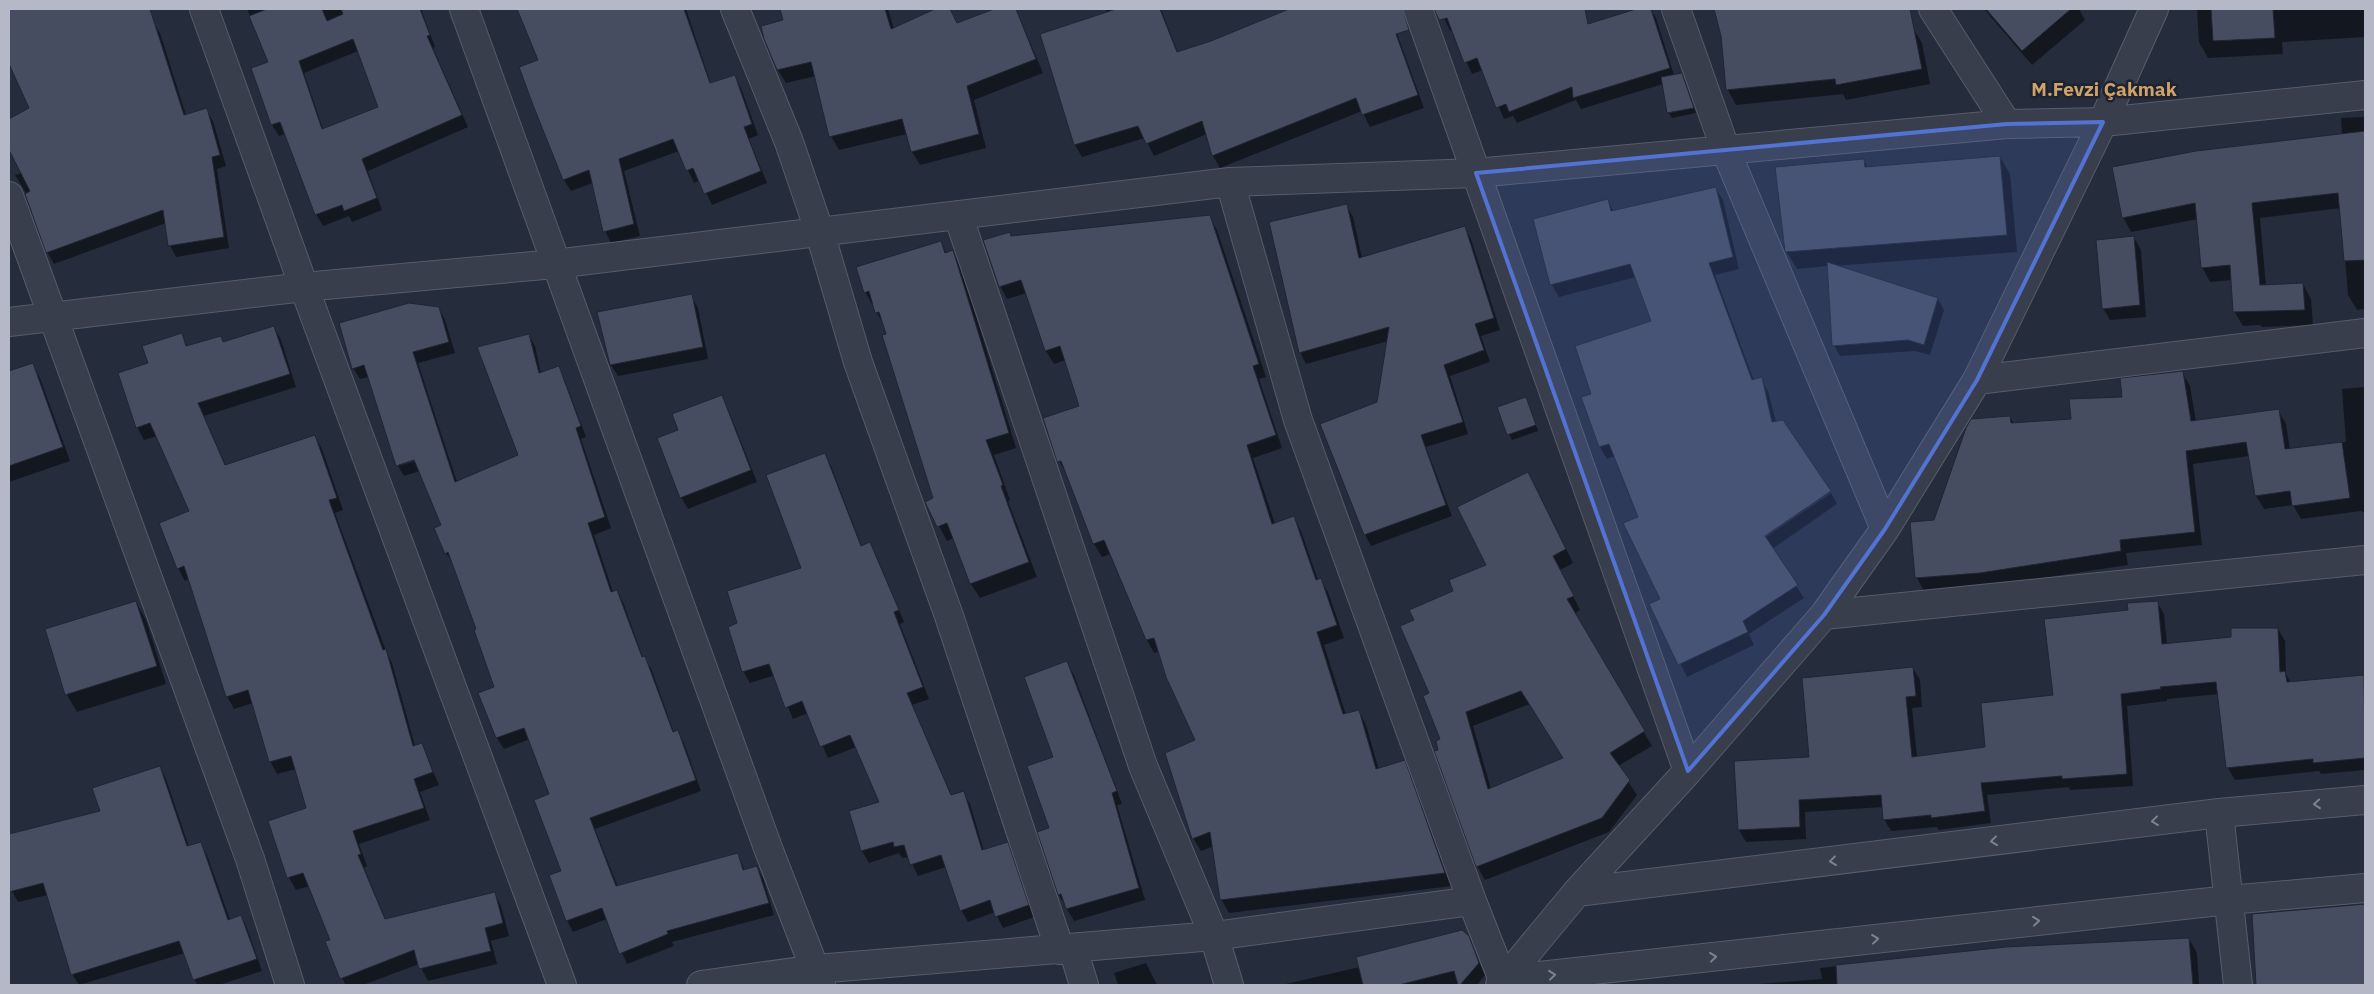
<svg xmlns="http://www.w3.org/2000/svg" width="2374" height="994" viewBox="0 0 2374 994" font-family="'IBM Plex Sans',sans-serif">
	<style>
		.shadow { fill: #0007; fill-rule: evenodd }
		.building { fill: #464d60; stroke: #202533; fill-rule: evenodd }
		.lines { fill: none; stroke-linecap: round; stroke-linejoin: round }
		.minor-casing { stroke: #575c6a; stroke-width: 30 }
		.minor { stroke: #393e4c; stroke-width: 28 }
		.oneway { stroke: #7d8290 }
		.marked { fill: #5273d2; fill-opacity: 0.2; stroke: #5273d2; stroke-width: 4; stroke-linejoin: round }
		.labels { text-anchor: middle; stroke-width: 5; stroke-linejoin: round; paint-order: stroke }
		.district-label { font-size: 19px; font-weight: bold; fill: #cea369; stroke: #1e2331 }
	</style>
	<rect width="100%" height="100%" fill="#252c3c"/>
	<path class="shadow" d="M9 9H144L149 23 153 22 160 33 186 115 206 110 213 121 226 166 217 169 229 248 176 257 170 245 166 223 54 264 47 252 26 193 15 175 22 173 9 148V120L30 109 9 61Z
		M247 9H421L435 47 433 48 468 127 368 171 382 210 352 222 349 216 323 226 316 214 285 134 279 136 272 125 252 69 270 62ZM358 51 380 108 323 129 304 73Z
		M518 9H686L711 84 734 76 741 88 758 135 749 139 767 183 712 205 700 180 694 183 679 151 624 171 640 236 611 243 605 231 593 183 571 191 564 180 521 67 539 61Z
		M808 9H888L894 29 938 9H949L958 24 998 9H1016L1043 73 974 100 986 148 920 165 912 152 907 134 839 150 831 136 816 76 786 83 778 70 785 21 783 16Z
		M1105 9H1161L1178 53 1211 42 1292 9H1381L1384 17 1395 28 1424 108 1370 127 1362 111 1220 168 1213 156 1207 134 1154 156 1145 138 1082 157 1075 145 1107 13Z
		M1440 9H1534L1544 38 1641 9H1651L1656 18 1674 75 1681 74 1696 113 1672 118 1669 113 1663 84 1581 109 1576 100 1517 123 1513 116 1504 119 1483 70 1472 74 1452 30 1450 31Z
		M1715 9H1896L1900 30 1913 28 1922 43 1930 84 1846 100 1843 94 1736 105 1728 90 1722 36Z
		M1984 9H2079L2085 20 2032 65Z
		M2197 9H2365V37L2282 42 2283 54 2208 58 2199 42Z
		M2365 117V309L2357 310 2348 295 2341 208 2260 218 2266 286 2303 284 2311 299 2313 325 2262 327 2260 325 2243 326 2234 311 2232 280 2210 282 2202 267 2198 219 2131 232 2123 217 2342 135 2341 118Z
		M2000 157 2010 174 2017 252 1834 266 1938 299 1944 310 1930 355 1915 351 1840 356 1834 345 1828 266 1797 269 1786 251 1864 160 1868 168Z
		M1715 188 1723 200 1739 269 1715 275 1754 381 1761 379 1768 391 1776 422 1759 539 1760 541 1831 493 1837 504 1772 549 1804 598 1749 634 1754 645 1687 677 1651 605 1661 600 1639 517 1615 456 1607 459 1600 447 1583 398 1592 395 1653 322 1636 277 1559 297 1552 285 1535 220 1608 201 1614 212Z
		M1346 205 1353 217 1362 258 1464 227 1471 239 1500 330 1481 336 1490 362 1450 376 1468 434 1426 447 1452 516 1371 546 1365 535 1378 403 1388 341 1306 364 1300 352Z
		M1209 217 1217 230 1266 377 1259 379 1282 448 1253 458 1275 524 1294 518 1301 531 1318 580 1320 579 1328 592 1344 638 1324 645 1346 715 1359 712 1366 725 1379 770 1404 762 1411 775 1452 886 1229 913 1221 899 1214 846 1201 851 1193 838 1167 753 1197 741 1160 651 1154 653 1147 640 1111 554 1102 557 1094 544 1067 474 1059 461 1081 407 1066 360 1054 364 1046 351 1027 293 1007 299 1000 286 1009 233 1012 237Z
		M2134 238 2141 250 2146 317 2110 320 2103 308Z
		M941 243 947 254 953 252 961 266 1016 448 994 455 1010 500 1008 501 1037 577 980 598 971 584 954 538 947 541 926 502 934 498 885 327 865 292Z
		M691 296 698 308 708 359 618 376 611 365Z
		M439 308 445 320 455 353 418 363 457 482 520 456 529 335 535 346 541 374 558 368 564 379 586 437 581 439 611 528 594 535 613 592 616 591 623 602 643 658 651 668 674 733 678 732 684 743 701 791 595 829 618 887 738 855 745 871 757 867 763 878 774 915 672 942 674 946 627 964 607 919 573 932 567 920 563 872 551 795 530 739 504 749 497 738 480 694 496 688 454 564 446 553 443 526 420 471 404 476 398 466 420 460 419 457 398 464V466L369 377 360 379 353 368Z
		M274 327 281 340 296 387 204 416 226 466 315 436 322 449 343 510 335 513 386 651 392 663 415 746 421 744 439 785 420 792 430 820 359 844 367 866 364 868 386 920 494 893 501 906 509 936 491 941 497 964 428 981 419 964 363 985H346L342 978 332 940 310 886 296 890 289 878 269 822 308 809 296 769 277 774 270 761 253 703 234 709 227 696 189 579 185 581 178 568 190 512 157 436 144 440 137 427 149 364 181 335 188 347 223 343Z
		M32 364 40 378 70 461 9 482V372Z
		M2182 372 2190 386 2196 422 2278 410 2286 424 2290 450 2346 442 2342 389 2365 387V513L2361 511 2301 519 2293 505 2264 509 2256 496 2249 456 2193 464 2202 545 2126 553 2128 565 1988 586 1924 591 1917 578 1912 523 1935 521 2010 417 2014 424 2072 421Z
		M722 397 728 409 757 482 688 509 681 497 680 431Z
		M1528 404 1538 431 1512 440 1509 434Z
		M824 455 831 466 862 547 869 544 876 555 904 622 900 624 929 699 912 705 952 796 963 793 970 804 984 851 1007 843 1014 855 1034 917 1003 928 995 912 968 922 961 910 946 867 918 876 909 857 902 858 899 853 869 863 862 851 850 812 880 803 856 747 828 758 808 713 793 719 775 675 750 683 743 671 738 624 803 569Z
		M1536 488 1573 563 1560 570 1580 610 1574 614 1652 746 1618 766 1637 795 1609 832 1485 880 1477 866 1440 751 1442 740 1415 621 1488 565ZM1530 704 1564 759 1491 789 1473 726Z
		M136 602 146 620 166 684 77 712 67 695 46 630Z
		M2157 602 2164 614 2167 644 2232 638 2278 629 2285 641 2286 674 2291 683 2365 676V770L2321 774 2319 771 2235 780 2228 768 2219 694 2167 699V701L2127 706 2133 786 2070 790 2069 787 1987 795 1991 823 1939 830 1937 827 1891 831 1884 819 1883 807 1805 812 1806 839 1746 842 1739 830 1810 759 1913 668 1920 680 1922 707 1912 708 1917 757 1987 749 2054 696 2129 611Z
		M1067 663 1074 675 1122 804 1117 805 1145 900 1074 921 1059 895 1039 833 1051 829Z
		M160 767 166 779 189 847 200 843 207 855 230 920 241 916 247 928 262 971 219 985H197L185 953 79 985 72 974 48 895 18 902 12 891 9 879V835L101 811Z
		M2365 905V985H2258L2253 915Z
		M1468 937 1485 975 1477 985H1281L1360 967Z
		M2189 939 2197 953 2199 985H1746L1822 979 1820 968 2006 948Z
		M1146 963 1157 985H1118L1114 973Z"/>
	<path class="building" d="M9 9H150L184 115 207 108 220 155 212 157 224 237 168 246 163 210 46 253 25 194 30 191 9 150V119L29 108 9 64Z
		M267 9H322L327 21 343 14 341 9H420L430 35 427 36 462 115 362 159 377 198 344 211 342 205 315 215 280 122 271 125 251 68 268 62 249 16ZM353 39 378 107 322 129 299 61Z
		M517 9H684L710 83 735 75 752 124 744 127 761 171 704 194 693 168 686 171 673 139 619 159 634 224 603 232 589 170 563 180 533 105 519 67 538 60Z
		M780 9H885L891 29 935 9H950L957 23 994 9H1016L1036 59 967 86 979 134 911 152 902 119 829 137 811 62 777 70 764 39 761 26 783 20Z
		M1116 9H1160L1177 52 1211 41 1289 9H1403L1409 30 1396 34 1418 95 1362 115 1356 98 1212 156 1202 121 1146 144 1138 126 1074 145 1040 34Z
		M1434 9H1585L1588 24 1636 9H1651L1670 68 1573 98 1572 87 1509 112 1506 104 1496 108 1477 58 1464 63 1447 18 1439 20Z
		M1714 9H1910L1922 69 1836 85 1835 79 1726 90 1721 36Z
		M1986 9H2071L2022 51Z
		M2211 9H2273L2275 38 2213 41Z
		M1682 73 1694 108 1667 113 1661 77Z
		M2365 131V260L2344 261 2338 193 2252 203 2260 285 2303 283 2305 310 2233 312 2230 265 2201 268 2195 203 2122 218 2112 167 2196 151Z
		M2000 156 2007 235 1785 252 1775 167 1864 159 1865 167Z
		M1716 187 1733 257 1709 263 1752 380 1762 377 1772 422 1783 420 1831 491 1765 536 1798 585 1743 621 1748 632 1678 665 1649 604 1660 599 1623 523 1638 517 1609 444 1599 447 1581 397 1591 394 1575 346 1651 321 1630 264 1550 285 1533 219 1608 199 1611 211Z
		M1347 204 1359 258 1465 226 1494 318 1475 324 1484 350 1444 365 1463 422 1421 435 1446 505 1364 535 1320 424 1377 402 1389 327 1299 353 1269 222Z
		M1210 215 1259 364 1253 366 1276 435 1247 445 1272 524 1294 516 1316 580 1321 578 1337 625 1317 632 1343 714 1359 710 1376 769 1405 760 1445 873 1220 900 1210 832 1192 839 1165 753 1195 740 1166 677 1154 638 1146 640 1104 540 1093 544 1061 461 1057 462 1043 418 1079 406 1060 346 1045 351 1021 280 999 287 983 240 1010 232 1011 236Z
		M2134 236 2140 305 2102 309 2096 240Z
		M941 241 945 253 953 250 1009 433 986 440 1003 485 1001 486 1029 562 970 584 947 523 937 527 925 502 933 498 882 335 886 334 879 312 875 313 869 291 864 293 856 267Z
		M1827 262 1938 298 1924 345 1908 340 1832 346Z
		M692 294 703 347 610 365 597 312Z
		M409 303 439 307 449 342 413 352 455 482 518 455 477 347 529 334 539 373 559 366 581 426 576 428 605 517 588 523 611 592 617 590 642 657 645 656 673 732 678 730 696 780 590 818 616 886 738 853 743 870 757 866 769 903 667 931 668 934 619 954 602 908 566 921 549 875 561 871 534 800 549 794 524 728 496 738 478 693 494 687 474 630 476 629 448 552 445 554 434 528 441 525 414 460 396 466 364 365 352 369 339 323Z
		M274 326 290 374 198 403 225 465 315 435 337 498 329 500 383 650 386 649 413 746 422 743 433 772 414 779 424 808 353 831 361 854 358 855 385 919 495 892 503 923 485 928 491 951 419 969 414 950 340 979 325 941 330 940 303 873 287 878 268 821 306 808 291 756 269 762 248 690 226 697 184 566 177 569 159 523 189 511 150 423 136 428 118 373 148 363 142 346 182 333 186 346 221 336 223 342Z
		M33 363 63 447 9 466V371Z
		M2183 371 2191 421 2279 409 2285 449 2342 442 2350 498 2292 506 2290 491 2255 496 2246 442 2186 451 2195 532 2120 540 2121 551 1980 573 1915 578 1910 522 1934 520 1966 428 1971 419 2010 416 2011 423 2071 419 2069 399 2122 397 2120 378Z
		M722 395 751 470 680 498 657 438 678 430 672 414Z
		M1526 397 1536 425 1507 435 1497 407Z
		M825 453 861 546 870 542 899 610 894 612 923 687 907 693 951 795 964 791 982 850 1008 842 1029 905 995 917 990 900 960 911 941 855 910 865 904 845 894 847 893 842 861 851 849 811 879 802 850 735 820 747 802 701 785 708 769 664 742 672 728 627 737 623 727 591 801 568 766 475Z
		M1528 472 1566 549 1553 556 1574 596 1567 599 1645 731 1610 753 1630 780 1602 818 1476 867 1434 751 1438 750 1436 741 1440 739 1423 696 1429 693 1400 626 1414 620 1409 610 1453 591 1449 580 1486 565 1457 507ZM1521 691 1563 758 1488 789 1466 712Z
		M136 601 157 666 65 695 45 629Z
		M2158 601 2162 644 2231 637V628H2278L2280 672 2285 671 2287 682 2364 675 2365 758 2313 763V759L2226 768 2216 682 2160 687 2161 689 2121 694 2127 774 2062 779V776L1981 783 1985 811 1931 818V815L1883 820 1881 795 1799 800 1800 827 1738 830 1734 761 1809 757 1802 678 1913 667 1916 696 1906 697 1912 757 1985 747 1981 703 2053 695 2044 619 2128 610 2127 603Z
		M1067 661 1117 791 1112 793 1139 888 1066 909 1061 894 1058 895 1037 832 1049 828 1027 766 1053 757 1024 677Z
		M160 766 187 846 201 842 228 920 241 915 257 959 193 980 179 941 71 975 43 883 9 892V834L100 811 92 788Z
		M2365 904V985H2256L2252 914Z
		M1462 930 1469 936 1479 963 1460 985H1458L1454 971 1399 985H1363L1356 957Z
		M2189 938 2193 985H1837L1836 965 2006 947Z"/>
	<g class="lines">
		<defs>
			<path id="minor" d="M204 9 304 287 562 985
				M464 9 768 848 821 985
				M735 9 789 142 820 233 858 362 949 616 1060 950
				M1418 9 1688 771
				M1676 9 1726 151 1885 529
				M1933 9 2007 124
				M1230 182 1298 420 1472 901 1503 980 2229 900 2365 888
				M9 196 250 859 290 985
				M958 215 1143 766 1214 936 1229 985
				M9 322 304 287 555 264 1230 182 1476 173 2007 124 2103 122 2365 95
				M1977 380 2365 333
				M1824 615 2365 560
				M2219 813 2238 985
				M1577 892 2219 813 2365 800
				M1073 949 1084 985
				M701 985 816 969 1214 936 1472 901
				M1500 985 1577 892 1688 771 1824 615 1885 529 1977 380 2103 122 2154 9"/>
		</defs>
		<use href="#minor" class="minor-casing"/>
		<use href="#minor" class="minor"/>
	</g>
	<defs><path id="oneway-chevron" d="M-2-3.5L2.5 0L-2 3.5" fill="none" stroke-width="1.6" stroke-linecap="round" stroke-linejoin="round" transform="scale(1.25)"/></defs>
	<g class="oneway">
		<use href="#oneway-chevron" transform="translate(2317 804) rotate(175)"/>
		<use href="#oneway-chevron" transform="translate(2155 821) rotate(173)"/>
		<use href="#oneway-chevron" transform="translate(1994 841) rotate(173)"/>
		<use href="#oneway-chevron" transform="translate(1833 861) rotate(173)"/>
		<use href="#oneway-chevron" transform="translate(2036 921) rotate(-6)"/>
		<use href="#oneway-chevron" transform="translate(1875 939) rotate(-6)"/>
		<use href="#oneway-chevron" transform="translate(1713 957) rotate(-6)"/>
		<use href="#oneway-chevron" transform="translate(1552 975) rotate(-6)"/>
	</g>
	<path class="marked" d="M2103 122 1977 380 1885 529 1824 615 1688 771 1476 173 2007 124Z"/>
	<g class="labels">
		<g class="district-label">
			<text x="2104" y="96">M.Fevzi Çakmak</text>
		</g>
	</g>
	<rect width="2374" height="994" fill="none" stroke="#b5b9c7" stroke-width="20"/>
</svg>
